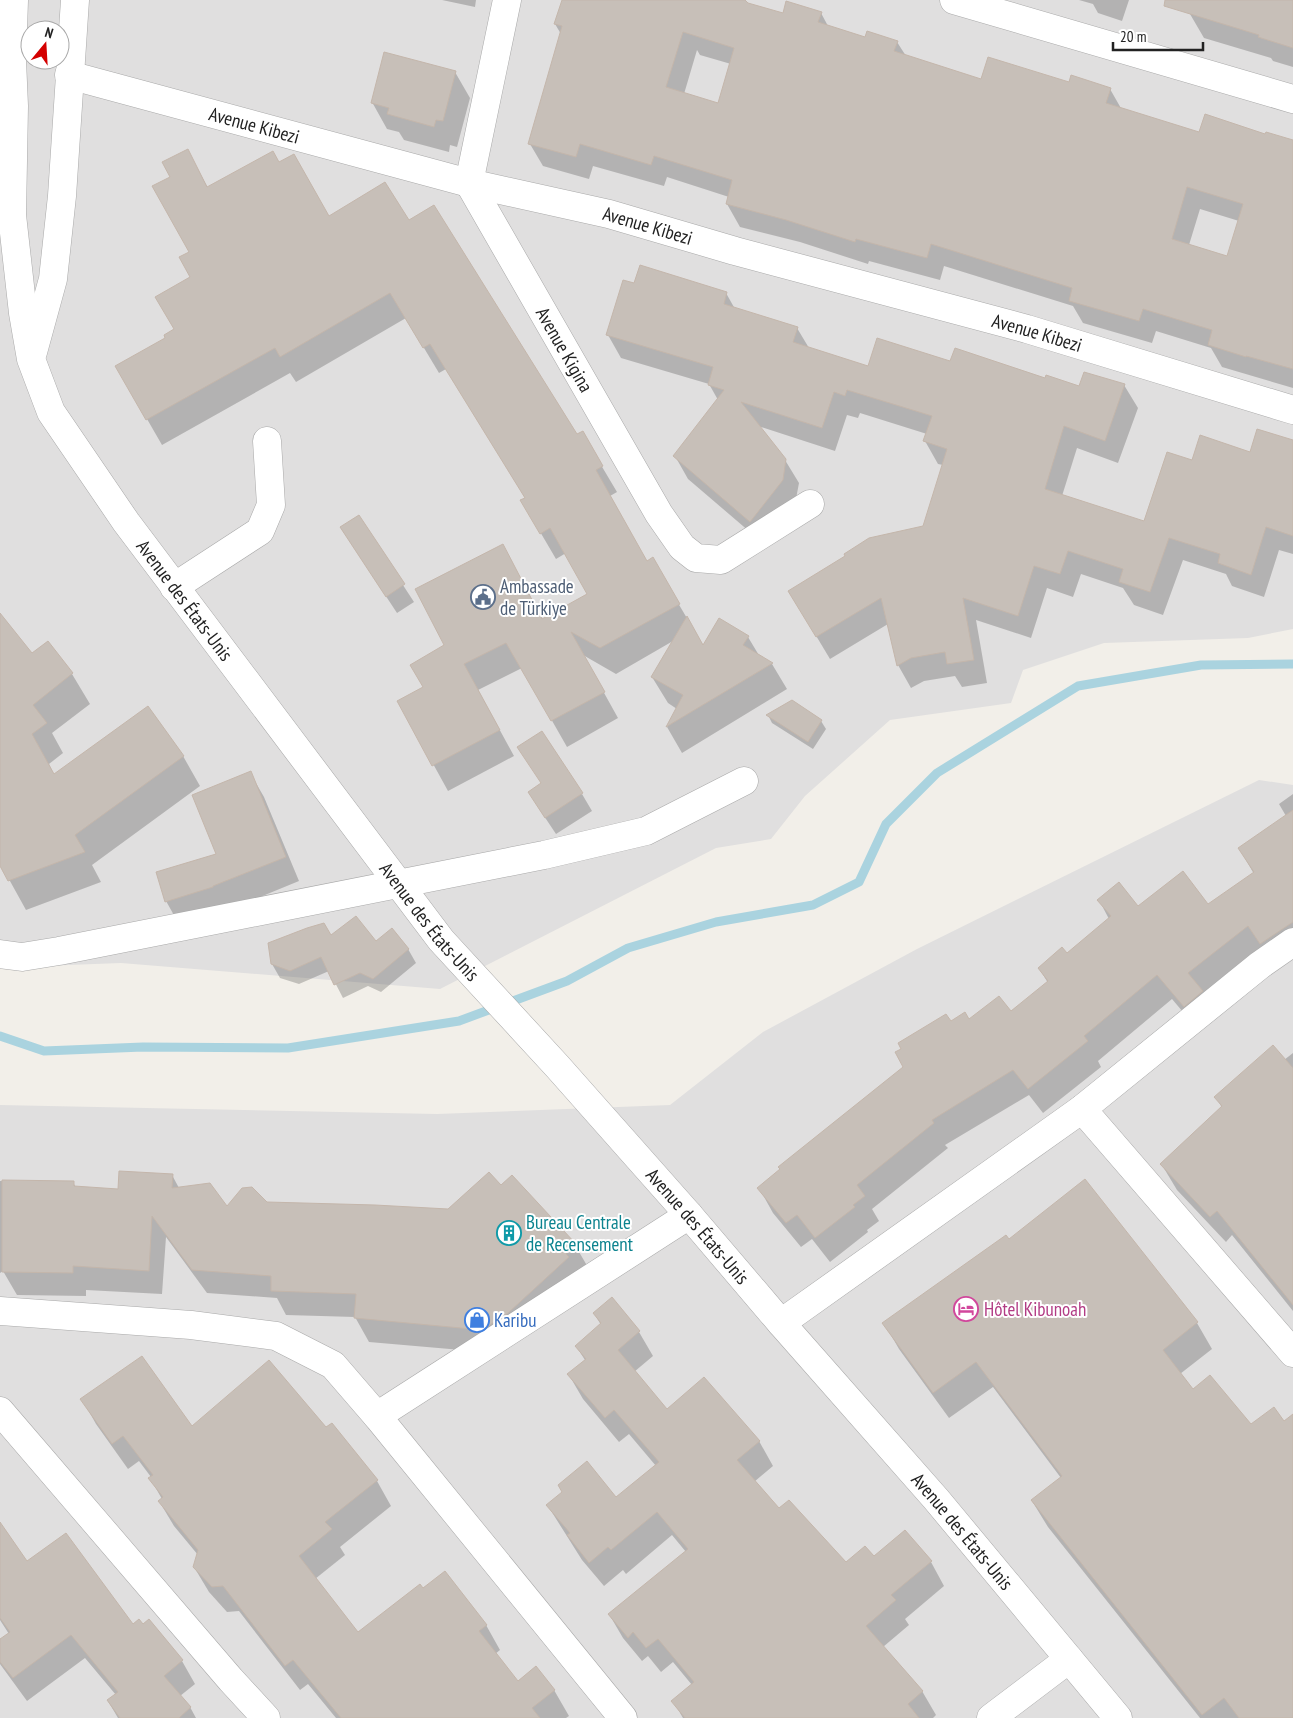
<svg xmlns="http://www.w3.org/2000/svg" width="1293" height="1718" viewBox="0 0 1293 1718" font-family="'PT Sans Narrow',sans-serif">
	<style>
		.residential { fill: #e0dfdf; fill-rule: evenodd }
		.shadow { fill: #0003; fill-rule: evenodd }
		.lines { fill: none; stroke-linecap: round; stroke-linejoin: round }
		.stream { stroke: #aad3df; stroke-width: 9 }
		.building { fill: #c7bfb8; stroke: #c4b6ab; fill-rule: evenodd }
		.minor-casing { stroke: #a9a9a9; stroke-width: 29 }
		.minor { stroke: #fff; stroke-width: 28 }
		.labels { text-anchor: middle; stroke-width: 4; stroke-linejoin: round; paint-order: stroke }
		.street-label { font-size: 19px; fill: #222; stroke: #fff }
		.service-label { font-size: 19px; fill: #4e5e75; stroke: #fff; text-anchor: start }
		.culture-label { font-size: 19px; fill: #0d838f; stroke: #fff; text-anchor: start }
		.hotel-label { font-size: 19px; fill: #b23c85; stroke: #fff; text-anchor: start }
		.shop-label { font-size: 19px; fill: #366cbe; stroke: #fff; text-anchor: start }
	</style>
	<rect width="100%" height="100%" fill="#f2efe9"/>
	<path class="residential" d="M0 0H1293V629L1248 638 1104 643 1023 670 1011 703 890 720 805 796 771 839 716 848 440 989 121 963 16 967 0 961ZM30 30H60V60H30Z
		M1259 780 1293 785V1718H0V1105L437 1114 670 1105 763 1032 917 949Z"/>
	<path class="shadow" d="M442 0H476L475 7Z
		M563 0H744L747 4 784 15 821 13 828 26 866 38 897 42 906 56 981 81 1070 84 1110 89 1122 110 1200 133 1266 135 1293 141V388L1222 367 1211 348 1156 331 1152 343 1083 323 1073 306 944 266 940 280 869 261 868 264 800 242 740 227 727 204 729 197 667 177 664 186 593 166 589 179 543 166 530 144 561 34 555 24ZM697 50 700 55 731 64 719 105 684 94ZM1200 209 1239 221 1228 257 1189 245Z
		M1079 0H1129L1122 21 1098 13 1093 4Z
		M1172 0H1293V67L1273 61 1271 58 1204 38 1190 14Z
		M455 72 470 98 457 147 450 145 449 152 404 140 399 132 387 129 372 102Z
		M188 151 208 188 279 164 329 218 408 222 576 436 582 433 617 492 610 496 647 562 652 559 704 647 748 637 760 657 772 664 787 689 682 753 667 727 677 709 668 703 652 677 673 641 616 674 583 655 618 718 567 747 522 668 478 690 514 756 448 791 399 702 424 688 446 646 503 546 543 620 589 595 566 553 556 559 522 501 526 499 446 369 439 373 406 318 296 382 290 373 162 445 117 367 167 338 175 330 192 278 191 252 172 177Z
		M726 293 735 309 797 328 809 348 869 368 951 363 1080 388 1124 385 1138 408 1118 463 1077 448 1062 496 1145 523 1193 462 1251 453 1293 442V554L1279 550 1264 597 1232 586 1226 574 1183 560 1163 615 1134 605 1123 588 1081 574 1073 597 1047 588 1031 638 976 620 987 683 962 687 955 676 924 681 911 688 898 665 888 624 830 659 803 614 924 527 943 465 938 464 925 441 927 434 860 413 858 418 847 415 835 451 758 426 785 460 799 483 795 504 764 544 688 479 675 456 718 400 709 384 621 358 608 335Z
		M358 516 414 602 397 613 341 528Z
		M0 615 31 655 47 642 72 674 90 704 52 733 63 753 49 764 54 775 183 756 200 786 92 865 101 882 26 910 0 863Z
		M768 715 821 721 826 729 813 749 772 723Z
		M250 773 264 797 299 881 226 911 180 926 166 901 218 855Z
		M582 794 592 811 556 834 540 810Z
		M1293 794V956L1199 1031 1172 999 1098 1061 1101 1067 1043 1113 1029 1095 945 1145 948 1148 872 1209 879 1221 867 1230 868 1232 830 1262 812 1239 801 1247 773 1213 759 1188 905 1067 951 1023 1010 1012 1048 983 1039 968 1066 955 1109 919 1099 900 1138 907 1208 905 1254 874 1239 848 1286 816 1279 804Z
		M376 942 408 949 416 963 381 992 368 986 343 998 329 971 299 984 280 978 272 964Z
		M1293 1053V1311L1232 1235 1226 1242 1177 1190 1162 1165 1222 1108 1216 1097 1284 1060Z
		M172 1175 179 1188 227 1208 267 1204 448 1210 501 1187 512 1177 575 1245 589 1269 496 1353 369 1342 355 1317 286 1315 277 1298 207 1293 166 1237 162 1294 86 1290V1296L17 1295 3 1271 0 1273V1181L73 1182 76 1188 119 1190Z
		M1009 1241 1197 1323 1212 1349 1180 1374 1193 1390 1251 1426 1284 1422 1293 1415V1718H1200L1048 1527 1032 1501 1061 1478 993 1387 949 1418 899 1349 884 1323Z
		M612 1299 639 1332 653 1356 634 1372 667 1410 759 1441 773 1466 754 1482 779 1510 846 1564 874 1558 931 1562 944 1586 905 1619 909 1625 883 1647 922 1691 936 1715 933 1718H683L673 1701 692 1685 673 1662 661 1672 648 1656 642 1661 623 1638 609 1614 686 1552 672 1535 626 1574 623 1570 604 1586 582 1560 548 1506 616 1498 656 1466 629 1434 619 1442 583 1399 569 1375 585 1360 576 1346 601 1325 594 1313Z
		M82 1399 191 1428 326 1429 377 1481 391 1506 340 1547 345 1555 315 1579 358 1634 423 1589 486 1625 500 1650 495 1654 518 1682 536 1668 554 1690 569 1716 566 1718H336L308 1684 300 1690 239 1611 227 1612 209 1592 194 1567 198 1555 174 1526 159 1501 162 1499 150 1478 151 1477 139 1461 128 1469 96 1424Z
		M0 1541 27 1563 133 1626 182 1661 195 1684 180 1696 190 1707 196 1718H118L108 1701 116 1695 85 1658 27 1701 0 1664V1641L9 1634 0 1620Z"/>
	<g class="lines">
		<path class="stream" d="M0 1036 44 1051 143 1047 288 1048 459 1021 567 981 628 948 716 922 813 905 859 882 886 824 937 773 1078 686 1201 665 1293 664"/>
	</g>
	<path class="building" d="M562 0H745L748 3 783 13 786 1 822 12 818 22 865 37 867 31 898 41 894 51 981 79 988 57 1069 82 1071 75 1111 88 1106 103 1199 132 1205 114 1265 134 1266 132 1293 140V369L1246 356V357L1208 345 1212 330 1143 309 1139 321 1069 301 1072 288 931 244 927 258 856 239 855 242 786 220 726 204 732 180 654 156 651 165 580 144 576 157 528 144 562 26 554 24ZM683 32 734 48 718 103 666 87ZM1187 187 1243 204 1227 256 1172 239Z
		M1165 0H1293V48L1258 37 1259 35 1164 6Z
		M384 52 456 71 443 121 436 120 434 127 387 114 389 108 371 103Z
		M188 149 207 187 273 151 279 162 294 154 329 216 385 182 409 220 434 205 577 434 583 431 603 466 596 470 647 561 653 557 680 604 600 648 571 632 605 692 551 721 506 643 464 664 500 730 432 766 397 701 423 687 410 665 444 645 415 589 503 544 542 619 587 594 550 528 540 534 520 500 525 498 430 344 423 348 390 293 280 357 275 348 146 420 115 366 165 338 164 335 174 329 155 297 190 277 179 257 189 252 152 186 170 177 162 162Z
		M640 265 727 292 724 304 798 327 793 342 868 366 877 338 950 361 955 348 1045 378 1046 375 1079 386 1084 372 1125 384 1105 441 1064 426 1045 489 1144 521 1167 452 1192 460 1200 435 1250 452 1257 429 1293 440V536L1266 527 1251 575 1218 563 1220 554 1169 538 1150 592 1119 582 1123 569 1068 551 1060 574 1034 566 1018 616 963 598 974 660 947 664 945 652 911 658 897 666 881 598 816 637 788 591 845 556 844 554 869 538 923 526 947 449 923 441 932 416 847 390 845 396 834 392 822 428 741 402 786 459 783 480 750 522 673 456 724 390 708 385 713 367 606 335 623 280 634 283Z
		M359 515 405 584 386 597 340 527Z
		M0 613 32 653 48 641 73 673 33 705 47 723 32 734 54 774 148 706 184 756 75 835 85 852 8 881 0 866Z
		M687 616 703 645 719 618 749 636 743 645 773 663 666 727 683 695 651 677Z
		M792 700 822 720 808 742 766 715Z
		M542 731 583 793 545 818 528 792 541 783 517 747Z
		M251 771 286 857 213 886V887L165 902 156 872 216 854 192 795Z
		M1293 810V922L1260 944 1248 926 1188 973 1203 991 1184 1007 1157 975 1084 1036 1088 1041 1028 1089 1013 1070 932 1120 934 1123 857 1185 865 1196 853 1205 855 1207 815 1238 797 1215 786 1223 757 1188 780 1169 778 1167 903 1067 895 1052 901 1049 898 1043 946 1014 951 1021 965 1012 969 1019 999 996 1011 1011 1048 981 1038 968 1062 947 1067 953 1111 916 1097 900 1119 882 1138 906 1183 871 1208 904 1254 872 1238 848Z
		M356 916 376 941 392 928 409 949 373 979 360 973 334 985 321 957 290 971 271 964 268 943 307 928 324 923 331 935Z
		M1273 1045 1293 1068V1305L1217 1211 1210 1217 1160 1164 1222 1106 1214 1097Z
		M119 1171 173 1174 172 1188 210 1183 227 1206 242 1188 252 1187 267 1202 375 1205 448 1209 489 1172 501 1185 512 1175 576 1244 566 1254 569 1257 508 1313 482 1330 354 1318 356 1294 271 1291V1276L192 1270 152 1216 149 1271 73 1266V1273L2 1272V1180L74 1181V1186L118 1189Z
		M1085 1179 1198 1322 1163 1350 1193 1389 1210 1375 1251 1424 1274 1407 1284 1421 1293 1414V1718H1239L1224 1698 1202 1715 1031 1500 1062 1476 976 1362 933 1393 882 1323 1006 1235 1009 1239Z
		M612 1297 640 1331 618 1350 667 1409 704 1377 760 1441 737 1460 779 1508 789 1500 846 1562 865 1546 874 1556 905 1530 932 1561 891 1595 896 1600 866 1626 923 1691 908 1704 919 1718H685L671 1701 694 1682 658 1639 646 1648 633 1632 628 1638 608 1614 688 1549 657 1512 611 1550 608 1547 589 1563 567 1535 570 1533 546 1505 562 1492 558 1485 587 1461 616 1497 659 1462 614 1410 605 1418 567 1374 586 1359 575 1346 601 1323 593 1313Z
		M142 1356 192 1426 269 1360 326 1427 332 1423 378 1480 325 1522 332 1529 299 1556 358 1632 420 1584 423 1588 445 1571 487 1625 479 1631 518 1681 536 1666 555 1690 532 1708 540 1718H341L293 1660 285 1666 223 1586 212 1587 193 1567 198 1550 158 1501 163 1497 148 1478 153 1475 123 1436 112 1444 80 1399Z
		M0 1522 27 1561 66 1533 133 1624 139 1619 143 1624 149 1619 183 1660 164 1676 191 1707 179 1718H120L107 1700 118 1692 71 1635 13 1678 0 1662V1639L10 1632 0 1618Z"/>
	<g class="lines">
		<defs>
			<g id="minor">
				<path id="s1" d="M14 0 12 60 14 106 12 215 23 313 31 359 51 412 126 522 441 940 557 1066 689 1215 781 1323 936 1499 1118 1718"/>
				<path id="s2" d="M507 0 469 183 659 514 682 547 696 558 721 560 810 504"/>
				<path d="M954 0 1293 99"/>
				<path id="s3" d="M69 75 469 183 609 214 735 251 1027 329 1293 410"/>
				<path d="M33 352 53 279 62 196 75 0"/>
				<path d="M174 587 260 531 271 505 267 441"/>
				<path d="M0 954 22 957 59 951 544 855 646 831 744 781"/>
				<path d="M1082 1109 1293 1353"/>
				<path d="M0 1311 191 1325 276 1336 333 1365 377 1416 623 1718"/>
				<path d="M781 1323 1082 1109 1260 965 1293 942"/>
				<path d="M0 1411 231 1680 266 1718"/>
				<path d="M377 1416 689 1215"/>
				<path d="M991 1718 1069 1659"/>
			</g>
		</defs>
		<use href="#minor" class="minor-casing"/>
		<use href="#minor" class="minor"/>
	</g>
	<defs>
		<symbol id="civic-ring" viewBox="-11 -11 22 22"><circle r="9.5" fill="#fff" stroke="#5c6f8a" stroke-width="1.5"/><path d="M-.6-6.5H3V-4.5H.6V-3L4-1V1h2V6H-6V1h2V-1L-.6-3ZM-1.2 2.5V6h2.4V2.5Z" fill="#5c6f8a"/></symbol>
		<symbol id="building-ring" viewBox="-11 -11 22 22"><circle r="9.5" fill="#fff" stroke="#0f9aa8" stroke-width="1.5"/><path d="M-4-6H4V6H1V3H-1V6H-4ZM-2.5-4.3h1.7v1.8h-1.7ZM.8-4.3h1.7v1.8H.8ZM-2.5-1h1.7V.8h-1.7ZM.8-1h1.7V.8H.8Z" fill="#0f9aa8"/></symbol>
		<symbol id="hotel-ring" viewBox="-11 -11 22 22"><circle r="9.5" fill="#fff" stroke="#d1479c" stroke-width="1.5"/><path d="M-6-4.5h1.5V1H6V5H4.5V3h-9V5H-6ZM-4 0a1.8 1.8 0 1 1 3.6 0ZM.5 0V-2.5h3Q6-2.5 6 0Z" fill="#d1479c"/></symbol>
		<symbol id="shop-ring" viewBox="-11 -11 22 22"><circle r="9.5" fill="#fff" stroke="#3f7fe0" stroke-width="1.5"/><path d="M-5-2.5h2.3a2.7 3.5 0 0 1 5.4 0H5L5.5 6h-11ZM-1.5-2.5h3a1.5 2.3 0 0 0-3 0Z" fill="#3f7fe0"/></symbol>
	</defs>
	<g fill-rule="evenodd">
		<use href="#civic-ring" x="469" y="583" width="28" height="28"/>
		<use href="#building-ring" x="495" y="1219" width="28" height="28"/>
		<use href="#hotel-ring" x="952" y="1295" width="28" height="28"/>
		<use href="#shop-ring" x="463" y="1306" width="28" height="28"/>
	</g>
	<g class="labels">
		<g class="street-label">
			<text dy="7" stroke="none"><textPath href="#s3" startOffset="192">Avenue Kibezi</textPath></text>
			<text dy="7" stroke="none"><textPath href="#s3" startOffset="598">Avenue Kibezi</textPath></text>
			<text dy="7" stroke="none"><textPath href="#s3" startOffset="1002">Avenue Kibezi</textPath></text>
			<text dy="7" stroke="none"><textPath href="#s2" startOffset="379">Avenue Kigina</textPath></text>
			<text dy="7" stroke="none"><textPath href="#s1" startOffset="648">Avenue des États-Unis</textPath></text>
			<text dy="7" stroke="none"><textPath href="#s1" startOffset="1052">Avenue des États-Unis</textPath></text>
			<text dy="7" stroke="none"><textPath href="#s1" startOffset="1458">Avenue des États-Unis</textPath></text>
			<text dy="7" stroke="none"><textPath href="#s1" startOffset="1862">Avenue des États-Unis</textPath></text>
		</g>
		<g class="service-label">
			<text x="500" y="593">Ambassade<tspan x="500" dy="22">de Türkiye</tspan></text>
		</g>
		<g class="culture-label">
			<text x="526" y="1229">Bureau Centrale<tspan x="526" dy="22">de Recensement</tspan></text>
		</g>
		<g class="hotel-label">
			<text x="984" y="1316">Hôtel Kibunoah</text>
		</g>
		<g class="shop-label">
			<text x="494" y="1327">Karibu</text>
		</g>
	</g>
	<g transform="translate(45 45) rotate(18)"><circle r="24" fill="#ffffff" stroke="#a7a7a7"/>
	<path d="M0-4L9 19L0 12L-9 19Z" fill="#d40000"/>
	<text y="-8" font-size="14" font-weight="bold" text-anchor="middle" fill="#222222">N</text>
	</g>
	<path d="M1113 42v8h90v-8" fill="none" stroke="#222222" stroke-width="2.5"/>
	<text x="1120" y="42" font-size="15" fill="#222222" stroke="#ffffff" stroke-width="4" paint-order="stroke">20 m</text>
</svg>
